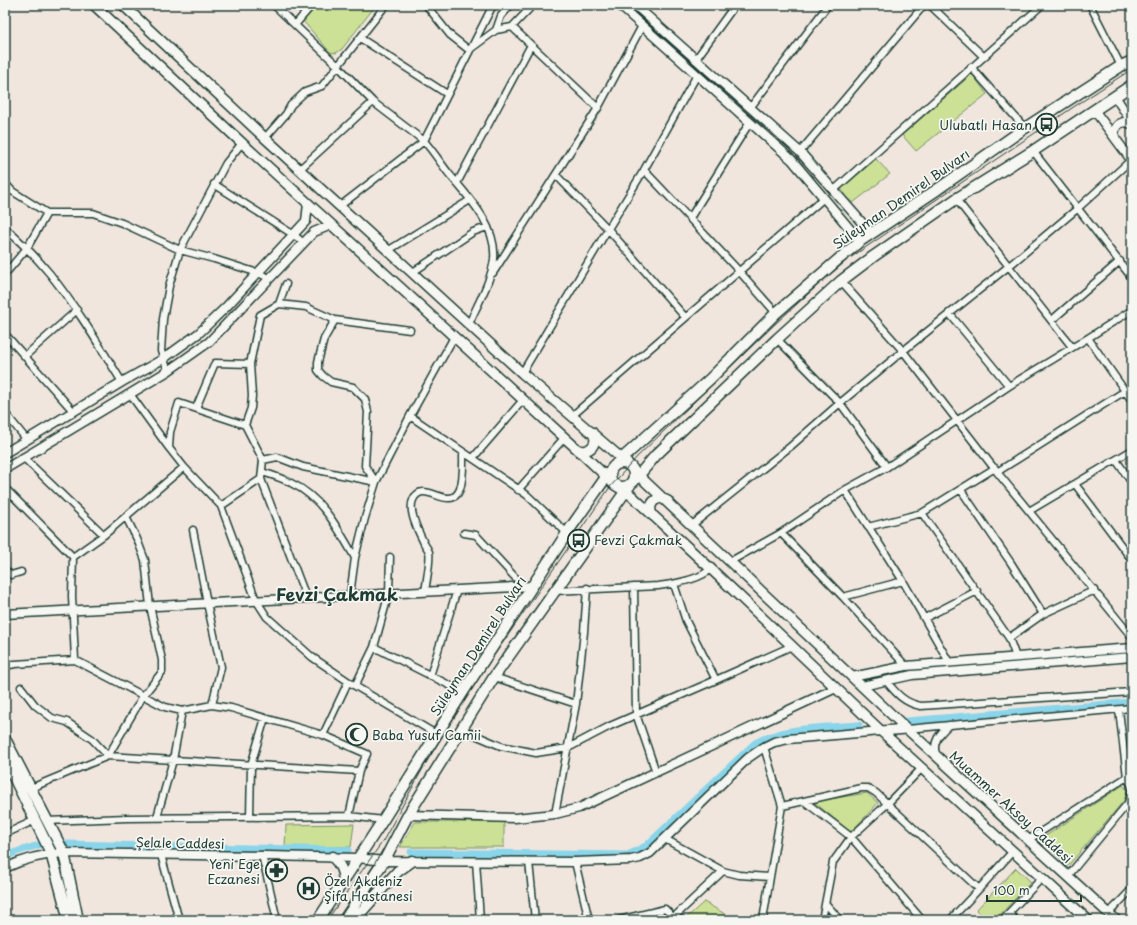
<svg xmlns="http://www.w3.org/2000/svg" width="1137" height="925" viewBox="0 0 1137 925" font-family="'Playpen Sans',sans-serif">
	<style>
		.green { fill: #cce196; stroke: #768f65 }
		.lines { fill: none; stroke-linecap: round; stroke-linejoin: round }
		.canal { stroke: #8ad5ea; stroke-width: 7 }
		.minor-casing { stroke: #1f3d34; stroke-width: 9 }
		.tertiary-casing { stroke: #1f3d34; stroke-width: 11 }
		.secondary-casing { stroke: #1f3d34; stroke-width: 12 }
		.primary-casing { stroke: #1f3d34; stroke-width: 13 }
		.minor { stroke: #f6f6f2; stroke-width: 6 }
		.tertiary { stroke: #f6f6f2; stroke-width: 8 }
		.secondary { stroke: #f6f6f2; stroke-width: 9 }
		.primary { stroke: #f6f6f2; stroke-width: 10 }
		.tram { stroke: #1f3d34; stroke-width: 1 }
		.labels { text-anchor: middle; stroke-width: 3.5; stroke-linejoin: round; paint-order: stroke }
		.poi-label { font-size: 13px; fill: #1f3d34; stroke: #f6f6f2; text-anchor: start }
		.street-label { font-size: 13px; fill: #1f3d34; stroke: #f6f6f2 }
		.district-label { font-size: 17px; font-weight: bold; fill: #1f3d34; stroke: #f6f6f2 }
	</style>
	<rect width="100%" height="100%" fill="#f0e6de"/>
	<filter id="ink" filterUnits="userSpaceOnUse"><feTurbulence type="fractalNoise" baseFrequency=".025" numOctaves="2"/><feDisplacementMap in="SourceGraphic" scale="8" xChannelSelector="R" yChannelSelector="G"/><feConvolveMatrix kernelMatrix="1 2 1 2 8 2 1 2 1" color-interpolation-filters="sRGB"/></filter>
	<g filter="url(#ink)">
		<path class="green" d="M318 5H376L342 49 336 53 330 52 303 21Z
			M972 74 987 94 916 151 902 135Z
			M876 159 890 174 853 203 841 189Z
			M1123 785 1128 791 1127 797 1068 866 1041 839Z
			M867 793 878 803 851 832 815 803 817 801Z
			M415 822H504V847H400Z
			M354 824 351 847H285L286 825Z
			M1016 868 1031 882 995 920H986L976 910Z
			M704 902 732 918 731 920H686L685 919Z"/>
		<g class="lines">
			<path class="canal" d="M907 721 1132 702
				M64 844 348 850
				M411 852 628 855 646 846 755 743C787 726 824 728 859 725
				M5 857 16 852 39 845"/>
			<defs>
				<path id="minor" d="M274 5 338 66 373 102 424 141 340 206
					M426 5 450 35 469 50 496 30 512 27 533 5
					M930 5 983 56
					M1090 5 1121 66
					M295 25 312 5
					M512 27 598 108
					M496 30 501 16 511 5
					M360 38 447 94
					M696 59 735 5
					M971 67 1025 128
					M750 108 828 5
					M265 138 286 114 291 105 305 92 322 86 386 5
					M1033 151 1132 278
					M800 152 924 5
					M300 169 373 102
					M644 170 739 271 776 313
					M556 175 608 229 685 317
					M5 183 12 191 47 213H93L122 223 180 250 214 259 258 273 269 278
					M457 183 531 45
					M214 184 294 235 304 243
					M833 191 1042 5
					M956 199 1072 347
					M690 218 750 122
					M5 228C21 242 36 257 50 274 77 308 99 345 122 382
					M389 250 470 200
					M413 272 473 232 487 227
					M493 273 598 108 642 26
					M5 274 27 248 47 213
					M841 281 903 351 997 472 1132 637
					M279 304 306 307 335 320 410 330
					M949 313 1009 386
					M335 320 324 339 318 362V370L323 376 331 382 353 387 365 399 368 412 365 466 376 482
					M1052 320 1120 261
					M469 324C478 303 491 282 494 259 497 226 469 198 450 175 441 164 434 152 424 141L493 5
					M5 334 74 412
					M1088 338 1132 401
					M777 339 840 403 887 467
					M25 356 77 310
					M168 371 161 351 163 319 169 286 180 250 226 163 242 143
					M522 373 608 229 644 170 697 75
					M130 394 169 448
					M196 408 215 363 250 364
					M5 413 27 440
					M573 415 824 198
					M410 416 527 495 567 533
					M245 425 251 408 252 396 250 364 260 315 279 304 286 284
					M23 457 104 535
					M473 458 523 400
					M263 460 277 457 303 467 376 482
					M1116 460 1132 483
					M184 467 104 535 73 557 72 596 75 660 165 707 182 711 212 705 231 708 323 735 367 754 359 771 349 816
					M262 472C272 475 282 478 291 483 322 497 339 530 355 558
					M997 472 1125 391
					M1075 484 1132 560
					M5 488 73 557
					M518 490 565 437
					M845 490 903 581 949 662
					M961 490 1011 563 1043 614
					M221 506 261 479
					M1029 511 1132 450
					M922 513 1009 638 1016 657
					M692 525 791 446 840 403 903 351 1009 266 1077 209 1131 160
					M868 527 922 513 995 468
					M193 530 207 603 221 667 212 705
					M464 533 476 535 524 587
					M781 533 843 597 906 666
					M731 561 781 533 845 490 887 467 1009 386 1088 338 1132 310
					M5 570 11 575 21 572
					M674 584 686 621 716 680
					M634 587 636 714 656 772
					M554 591 658 586C674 584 699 580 711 569
					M425 592C426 584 431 558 429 552 428 548 424 545 423 541 418 531 408 511 413 500 423 477 450 514 460 489 464 477 463 464 463 452
					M350 595 355 558 365 518 376 482 410 416 454 337
					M306 597 261 479 263 460 245 425 179 403 170 432 169 448 184 467 221 506 256 600 267 617 312 657 355 686 436 734
					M843 597 903 581
					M925 618 977 591
					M1009 638 1043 614 1095 590
					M374 647 463 692
					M5 666 15 664 75 660
					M430 676 457 590
					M494 677 576 704
					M886 681C896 693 904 703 921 706L1132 692
					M355 686 374 647 389 593 390 557
					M21 687 35 705 52 718 67 722 92 739 108 756 143 696 162 672V660L150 606 145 560 137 539 126 517
					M461 729 501 746 536 753 568 748 610 726 716 680 792 646
					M907 729 1132 708
					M323 735 348 682
					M764 747 782 806 770 877
					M936 754C932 742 940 733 949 725
					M1132 778 1127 777 1132 787
					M31 788 108 756 359 771
					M804 801 861 788H868L876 793 979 889 1013 851
					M782 806 804 801 851 837 922 920
					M555 814 576 704 584 632 587 588
					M157 817 173 760 182 711
					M250 817 251 765 265 718
					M46 821 127 818 349 816 383 820
					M5 834 31 822H37
					M665 839 723 871 739 875 770 877 763 920
					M1028 840 1127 777 1119 710
					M161 855 179 920
					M262 855 277 920
					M476 861 480 920
					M529 862 535 920
					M575 862 588 916 592 920
					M1068 876 1128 803 1132 789
					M826 904 840 920
					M1009 913 1015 920
					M1109 913 1132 889
					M673 918 723 871
					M619 920 665 909 676 920
					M822 920 833 862 851 837 887 804 922 768
					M950 920 979 889
					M1002 920 1042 878"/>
				<path id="tertiary" d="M619 5 792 160 860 241
					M635 5 800 152 871 233
					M1115 96 1132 123
					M1094 110 1132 161
					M1116 139C1112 131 1116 124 1124 122L1132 124
					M5 453 122 382 163 359 199 333 226 307 306 221 308 204
					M5 469 168 371 209 342 314 232 331 225
					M5 614 532 586
					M852 677 906 666 1132 648
					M862 686 912 675 1132 657
					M408 815 515 818 555 814 579 808 836 688
					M5 868C24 859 43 854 64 853L267 856 358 858 384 861 575 862 631 860 640 858 650 853 748 758 764 747 774 742 788 739 881 731"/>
				<path id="secondary" d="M94 5 242 143 576 448 612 482
					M123 5 265 138 522 373 628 464
					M577 449C589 455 600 443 592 432
					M633 470 907 729 1116 920
					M618 487 632 496 711 569 881 731 1088 920
					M653 516C646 504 657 494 668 501
					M881 731 907 729"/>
				<path id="primary" d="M610 475a12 12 0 1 1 24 0a12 12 0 1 1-24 0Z
					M616 464 710 379 776 313 860 241 938 189 1025 128 1121 66 1132 61
					M633 482 656 455 777 339 841 281 874 256 956 199 1033 151 1132 85
					M5 739 64 853 78 920
					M5 759 51 853 69 920
					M333 857C340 864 343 870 344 880
					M318 920 383 820 463 692 567 533 611 470
					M344 920 384 861 408 815 494 677 630 485
					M354 920 398 871 412 861"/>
			</defs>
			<use href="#minor" class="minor-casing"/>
			<use href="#tertiary" class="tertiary-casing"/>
			<use href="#secondary" class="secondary-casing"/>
			<use href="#primary" class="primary-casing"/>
			<use href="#minor" class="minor"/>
			<use href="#tertiary" class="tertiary"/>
			<use href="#secondary" class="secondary"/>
			<use href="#primary" class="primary"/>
			<path class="tram" d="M327 920 383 841 427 761 484 670 610 487 637 457 775 324 841 264 1075 106 1132 69
				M338 920 364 882 383 849"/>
		</g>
	</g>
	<defs>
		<symbol id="bus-ring" viewBox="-11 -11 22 22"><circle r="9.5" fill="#f6f6f2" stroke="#1f3d34" stroke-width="1.5"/><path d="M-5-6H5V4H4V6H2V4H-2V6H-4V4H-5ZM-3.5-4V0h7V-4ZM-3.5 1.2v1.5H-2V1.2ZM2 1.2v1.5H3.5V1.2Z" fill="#1f3d34"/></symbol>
		<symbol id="mosque-ring" viewBox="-11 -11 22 22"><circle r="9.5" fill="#f6f6f2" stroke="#1f3d34" stroke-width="1.5"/><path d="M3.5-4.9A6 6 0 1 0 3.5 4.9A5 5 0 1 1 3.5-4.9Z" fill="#1f3d34"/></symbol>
		<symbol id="pharmacy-ring" viewBox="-11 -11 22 22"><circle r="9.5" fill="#f6f6f2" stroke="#1f3d34" stroke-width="1.5"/><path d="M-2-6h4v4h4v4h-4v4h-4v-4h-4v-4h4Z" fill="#1f3d34"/></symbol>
		<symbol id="hospital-ring" viewBox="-11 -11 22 22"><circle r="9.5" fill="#f6f6f2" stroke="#1f3d34" stroke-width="1.5"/><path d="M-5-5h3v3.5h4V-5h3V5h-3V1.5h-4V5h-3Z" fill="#1f3d34"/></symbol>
	</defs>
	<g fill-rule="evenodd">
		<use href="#bus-ring" x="1034" y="112" width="25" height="25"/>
		<use href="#bus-ring" x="566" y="528" width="25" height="25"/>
		<use href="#mosque-ring" x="344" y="722" width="25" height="25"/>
		<use href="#pharmacy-ring" x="264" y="858" width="25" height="25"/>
		<use href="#hospital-ring" x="296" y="876" width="25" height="25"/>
	</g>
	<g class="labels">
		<g class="poi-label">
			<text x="1032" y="130" text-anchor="end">Ulubatlı Hasan</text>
			<text x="594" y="545">Fevzi Çakmak</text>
			<text x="372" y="740">Baba Yusuf Camii</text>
			<text x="260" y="869" text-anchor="end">Yeni Ege<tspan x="260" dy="15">Eczanesi</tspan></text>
			<text x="324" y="886">Özel Akdeniz<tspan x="324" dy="15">Şifa Hastanesi</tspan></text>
		</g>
		<g class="street-label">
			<text transform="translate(901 199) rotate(-35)" y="5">Süleyman Demirel Bulvarı</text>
			<text transform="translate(478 646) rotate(-57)" y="5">Süleyman Demirel Bulvarı</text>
			<text transform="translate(1011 807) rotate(42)" y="5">Muammer Aksoy Caddesi</text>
			<text transform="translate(180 843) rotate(1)" y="5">Şelale Caddesi</text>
		</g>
		<g class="district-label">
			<text x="337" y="601">Fevzi Çakmak</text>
		</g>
	</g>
	<rect width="1137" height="925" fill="none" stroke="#f6f6f2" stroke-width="20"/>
	<rect x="10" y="10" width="1117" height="905" fill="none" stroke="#1f3d34" stroke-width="1.5" filter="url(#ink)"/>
	<path d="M987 895v6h94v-6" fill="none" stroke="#1f3d34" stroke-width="2"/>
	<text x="993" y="895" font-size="12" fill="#1f3d34" stroke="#f6f6f2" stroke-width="3" paint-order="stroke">100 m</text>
</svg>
